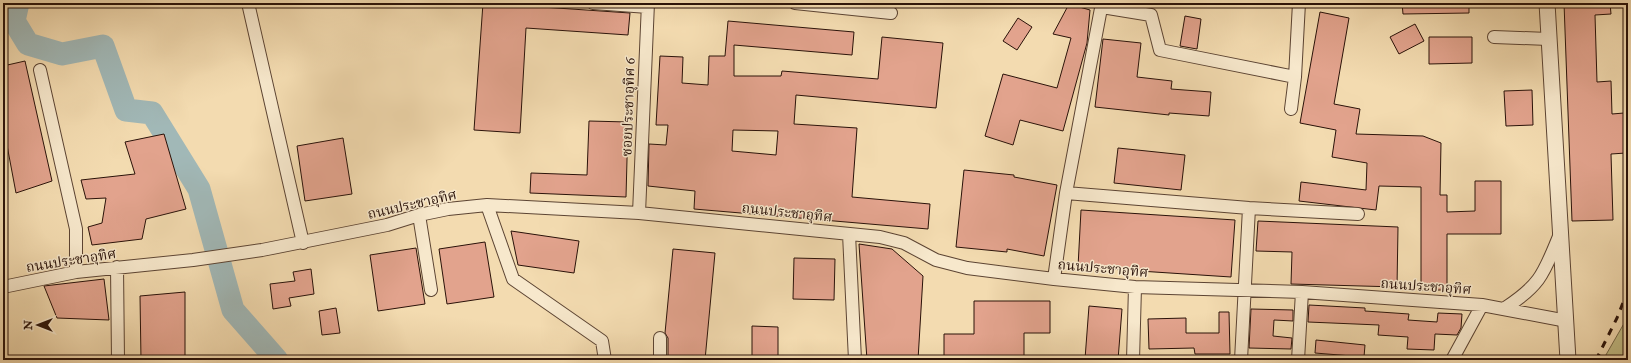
<svg xmlns="http://www.w3.org/2000/svg" width="1631" height="363" viewBox="0 0 1631 363" font-family="'IM FELL Double Pica','Noto Serif Thai',serif">
	<style>
		.green { fill: #c3be86; stroke: #766848 }
		.lines { fill: none; stroke-linecap: round; stroke-linejoin: round }
		.river { stroke: #a1b8b7; stroke-width: 23 }
		.building { fill: #e2a38d; stroke: #2a1209; fill-rule: evenodd }
		.minor-casing { stroke: #5c4433; stroke-width: 14 }
		.tertiary-casing { stroke: #5c4433; stroke-width: 17 }
		.minor { stroke: #f7e8cc; stroke-width: 12 }
		.tertiary { stroke: #f7e8cc; stroke-width: 15 }
		.rail { stroke: #2a1209; stroke-width: 3; stroke-dasharray: 7 7; stroke-linecap: butt }
		.labels { text-anchor: middle; stroke-width: 3; stroke-linejoin: round; paint-order: stroke }
		.street-label { font-size: 14px; fill: #2a1209; stroke: #f7e8cc }
	</style>
	<rect width="100%" height="100%" fill="#f3dbb0"/>
	<filter id="stains"><feTurbulence type="fractalNoise" baseFrequency=".005" numOctaves="4"/><feColorMatrix values="0 0 0 0 .2 0 0 0 0 .09 0 0 0 0 .02 0 0 0 .5 -.17"/></filter>
	<radialGradient id="worn" r=".72"><stop offset=".6" stop-color="#630" stop-opacity="0"/><stop offset="1" stop-color="#630" stop-opacity=".3"/></radialGradient>
	<path class="green" d="M1628 313V360H1603L1626 320Z"/>
	<g class="lines">
		<path class="river" d="M18 3 14 21 28 44 62 54 103 46 126 110 152 113 199 189 233 310 277 360"/>
	</g>
	<path class="building" d="M483 3 630 13 628 35 526 28 520 133 474 130Z
		M1402 3H1469V13L1403 14Z
		M1564 3H1610L1611 14 1595 15 1597 82 1611 81 1612 114 1624 113 1626 153 1611 154 1613 220 1572 221Z
		M1069 4 1090 10 1087 43 1063 131 1020 120 1013 145 985 136 1003 74 1057 88 1071 38 1053 34Z
		M1320 12 1349 18 1334 104 1360 109 1356 134 1423 136 1441 143 1440 195H1447V212L1475 211V181H1501V234H1447V290H1421V187L1379 186 1376 210 1299 201 1301 182 1366 190 1367 163 1332 157 1336 130 1300 123Z
		M1185 16 1201 19 1197 49 1180 46Z
		M1018 18 1032 27 1017 50 1003 41Z
		M728 21 854 32 852 55 734 45V76H781L782 71 878 79 882 37 943 43 936 108 796 95 794 124 857 128 852 197 930 204 928 229 694 209 695 191 648 186 649 144 666 145 668 125H656L660 56 683 57 682 83 708 85 709 56H725ZM733 130 778 131 776 155 732 151Z
		M1415 24 1424 41 1399 54 1390 37Z
		M1429 37H1472V63L1429 64Z
		M1103 39 1141 43 1137 77 1172 81 1171 89 1211 92 1209 116 1169 113V115L1095 107Z
		M25 61 52 181 16 193 3 124V66Z
		M1532 90 1533 125 1506 126 1504 91Z
		M589 121 628 122 626 197 530 193 531 173 587 175Z
		M164 134 186 209 146 219 142 239 92 245 88 227 102 223 106 198 86 199 81 180 135 174 125 142Z
		M343 138 352 194 305 201 297 146Z
		M1118 148 1185 155 1181 190 1114 183Z
		M964 170 1014 175V177L1057 185 1044 256 1007 249V252L956 247Z
		M1081 210 1235 220 1231 277 1078 267Z
		M1258 221 1398 227 1397 287 1291 284 1292 252 1256 251Z
		M511 231 579 241 574 273 518 265Z
		M485 242 494 297 447 304 439 249Z
		M859 244 892 249 923 276 918 360H867Z
		M416 248 425 304 378 311 370 255Z
		M673 249 715 253 705 360 668 358V338L665 333Z
		M794 258 835 259 834 300 793 299Z
		M311 269 314 294 289 298 291 306 273 309 270 284 295 281 293 272Z
		M104 279 109 320 57 318 44 286Z
		M185 292V360H141L140 296Z
		M974 301H1050V333H1024V360H944V334H974Z
		M1309 305 1365 308V311L1409 314 1408 320 1437 322 1438 313 1462 314 1461 328 1457 335 1435 334 1434 350 1407 349 1408 337 1378 335 1379 325 1308 322Z
		M1089 306 1122 309 1118 360 1085 359Z
		M336 308 340 333 322 335 319 311Z
		M1251 309 1293 310V321L1274 320 1273 336 1292 338 1291 349 1249 348Z
		M1219 312H1229L1230 354H1195L1194 348 1149 349 1148 319 1186 318V333H1219Z
		M752 326 778 327V357L752 356Z
		M1316 340 1365 345 1364 357 1315 353Z"/>
	<g class="lines">
		<defs>
			<path id="minor" d="M248 3 303 243
				M593 3 648 7
				M795 3 891 13
				M1102 7 1151 15 1160 50 1295 77 1299 3
				M1494 37 1548 39
				M40 70 76 229V272
				M1291 109 1295 77
				M1066 193 1249 208 1358 214
				M487 205 513 279 602 341 605 360
				M639 213 648 3
				M419 215 431 290
				M849 234 855 360
				M117 267 118 360
				M1054 279 1066 193 1102 3
				M3 287 76 272 193 260 262 250 387 225 419 215 448 209 487 205 639 213 880 237 904 243 936 260 967 268 1054 279 1135 287 1302 292 1482 305 1567 321
				M1505 308C1542 284 1544 272 1560 234
				M660 360V338
				M1133 360 1135 287
				M1241 360 1249 208
				M1298 360 1302 292
				M1452 360 1482 305"/>
			<path id="tertiary" d="M1547 3 1568 360"/>
		</defs>
		<use href="#minor" class="minor-casing"/>
		<use href="#tertiary" class="tertiary-casing"/>
		<use href="#minor" class="minor"/>
		<use href="#tertiary" class="tertiary"/>
		<path class="rail" d="M1596 360 1617 318 1628 290"/>
	</g>
	<g class="labels">
		<g class="street-label">
			<text transform="translate(628 107) rotate(-88)" y="5">ซอยประชาอุทิศ 6</text>
			<text transform="translate(412 204) rotate(-13)" y="5">ถนนประชาอุทิศ</text>
			<text transform="translate(787 212) rotate(6)" y="5">ถนนประชาอุทิศ</text>
			<text transform="translate(71 260) rotate(-9)" y="5">ถนนประชาอุทิศ</text>
			<text transform="translate(1103 268) rotate(5)" y="5">ถนนประชาอุทิศ</text>
			<text transform="translate(1426 286) rotate(4)" y="5">ถนนประชาอุทิศ</text>
		</g>
	</g>
	<rect width="1631" height="363" fill="none" stroke="#f3dbb0" stroke-width="16"/>
	<rect x="4" y="4" width="1623" height="355" fill="none" stroke="#2a1209" stroke-width="2"/>
	<rect x="8" y="8" width="1615" height="347" fill="none" stroke="#2a1209"/>
	<g transform="translate(38 325) rotate(270)" stroke="#f7e8cc" stroke-width="3" paint-order="stroke">
	<path d="M0-3L7 15L0 10L-7 15Z" fill="#2a1209"/>
	<text y="-6" font-size="11" font-weight="bold" text-anchor="middle" fill="#2a1209">N</text>
	</g>
	<rect width="100%" height="100%" filter="url(#stains)"/>
	<rect width="100%" height="100%" fill="url(#worn)"/>
</svg>
